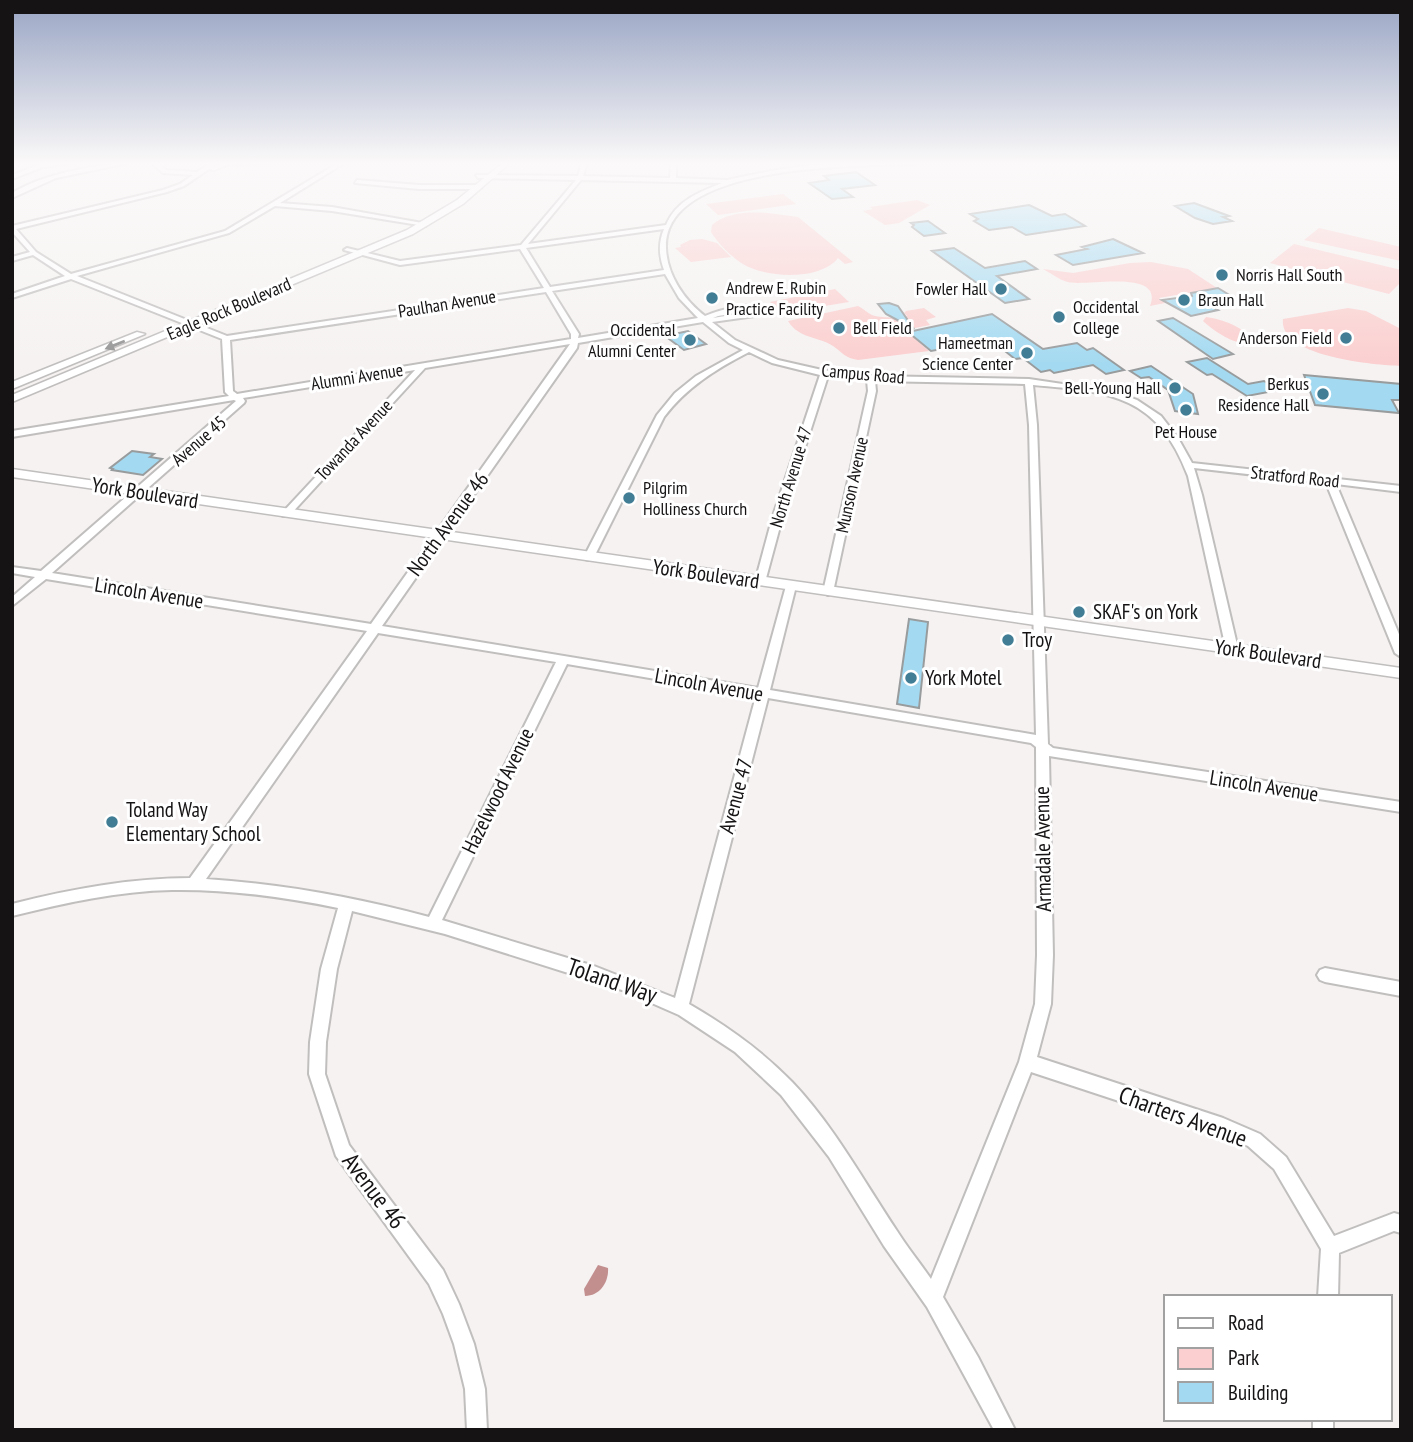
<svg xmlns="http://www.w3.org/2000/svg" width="1413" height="1442" viewBox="0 0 1413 1442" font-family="'PT Sans Narrow',sans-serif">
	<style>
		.green { fill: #fbcfcf }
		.water { fill: #c28e8e }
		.building { fill: #a4daf1; stroke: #999c9d; stroke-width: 2 }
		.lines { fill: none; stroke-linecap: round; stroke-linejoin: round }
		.minor-casing { stroke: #c1bebe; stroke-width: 4 }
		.major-casing { stroke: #c1bebe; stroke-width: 3 }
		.minor { fill: #fff; fill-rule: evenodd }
		.major { fill: #fff; fill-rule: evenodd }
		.oneway { fill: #969595 }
		.poi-dot { fill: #417d94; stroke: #fff; stroke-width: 2.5 }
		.labels { text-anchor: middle; stroke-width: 6; stroke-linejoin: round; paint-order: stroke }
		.far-poi-label { font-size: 18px; fill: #151313; stroke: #fff; text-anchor: start }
		.far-street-label { font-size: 18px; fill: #151313; stroke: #fff }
		.street-label { font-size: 21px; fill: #151313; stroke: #fff }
		.poi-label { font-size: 21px; fill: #151313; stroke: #fff; text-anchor: start }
		.near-street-label { font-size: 24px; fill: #151313; stroke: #fff }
	</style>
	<rect width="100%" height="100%" fill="#f6f2f2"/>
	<path class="green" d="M783 194 796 204 718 215 706 204Z
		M917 200 930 205 899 223 885 225 863 211 873 209 870 207Z
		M768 213 798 217 853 262 845 264 838 258C820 281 766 278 743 264 731 257 718 243 711 232L712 225C727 212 749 212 768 213Z
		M1319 228 1401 247V261L1304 240Z
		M702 239 717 243 731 257 691 262 675 248 681 247 680 245 690 240Z
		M1294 244 1401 270V282L1389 294 1270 263Z
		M1151 262 1188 269 1217 288 1159 298 1165 303 1150 306C1165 268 1084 287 1068 282 1059 280 1051 273 1043 269L1073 273 1130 263Z
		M835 289 849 302 782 313 770 302Z
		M858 306C863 308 867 313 872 315 879 318 899 318 907 316L904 313 906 311 924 308 936 317 926 320 930 325 905 330 929 351 858 360C845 358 843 353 833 346 818 336 799 339 788 321Z
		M1348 308 1366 311 1401 329V366C1375 365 1278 357 1283 319Z
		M1206 317C1222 319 1246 327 1253 343 1236 346 1216 333 1203 321Z"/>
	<path class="water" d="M598 1265 608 1268C609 1282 600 1296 585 1296L584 1289Z"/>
	<path class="building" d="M856 172 875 185 842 189 853 197 832 199 809 183 829 180 824 176Z
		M1194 203 1229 216 1223 217 1232 221 1213 224 1195 218 1175 206Z
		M1029 205 1052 216 1065 214 1085 226 1026 235 1012 227 989 230 974 221 978 219 970 214Z
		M928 221 945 233 924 236 912 227 914 225 911 223Z
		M1113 239 1143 253 1073 265 1056 255 1087 249 1082 247Z
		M954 248 985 268 1025 261 1037 269 997 276 1029 299 1005 303 932 251Z
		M1218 288 1231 296 1201 301 1218 310 1191 316 1162 300 1192 296 1191 293Z
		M889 303 898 306 914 329 886 314 878 304Z
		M992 314 1043 349 1077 343 1087 350 1093 348 1124 370 1106 374 1093 365 1054 373 1050 370 1041 372 1023 358 1015 359 991 340 931 351 908 332Z
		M1173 318 1233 354 1213 359 1158 321Z
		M688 331 706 344 684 350 665 336Z
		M1207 358 1248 384 1264 381 1278 390 1247 396 1212 374 1207 375 1187 362Z
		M1151 366 1193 394 1198 414 1175 411 1168 390 1149 377 1141 378 1130 371Z
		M1304 375 1401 384V400H1392L1399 413 1315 405Z
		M132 451 154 454 150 457 162 459 143 475 112 470 113 469 110 468Z
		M909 619 928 622 919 708 897 704Z"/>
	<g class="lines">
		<defs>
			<path id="minor" d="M46 162H77L43 167 12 179V175Z
				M123 162H133L56 178 12 198V193C46 173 85 168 123 162Z
				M151 162H156L166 170 197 172 213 162H219L213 167 225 162H278L226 165 214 170 209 169 184 186 167 192 16 229 36 252 71 274 225 231 340 162H346L280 203 332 207 428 224 425 226 332 211 275 206 229 233 77 276 227 336 544 288 520 249 400 265 344 250 347 248 400 261 521 245 576 180 478 178 476 175 578 176 582 162H587L583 176 670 178 671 162H676V178L727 180 770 171 812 165 917 162 915 164C858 166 663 163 666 248 667 275 684 300 705 316 722 309 750 302 769 307V314L712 322 735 340 778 360 822 370 874 376 1029 379 1116 392 1137 400 1161 416 1178 438 1192 463 1401 486V492L1336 484 1401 639V657L1395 653 1326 483 1194 468 1202 495 1238 649 1232 653 1226 649 1188 476C1157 395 1111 392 1033 385L1037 425 1048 744 1053 748 1401 802V812L1049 756 1053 955 1051 1004 1037 1057 1223 1118 1260 1134 1286 1157 1334 1236 1394 1213 1401 1215V1233L1394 1231 1339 1253 1338 1297H1318L1321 1249 1274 1169 1248 1146 1222 1135 1031 1072 943 1297 978 1357 1015 1430H994L927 1307 884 1246 829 1157 781 1095 735 1052 679 1015 622 990 445 934 352 911 337 969 326 1042 325 1074 349 1145 443 1270 459 1304 474 1344 485 1389 487 1430H467L465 1389 454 1344 443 1314 429 1284 336 1156 309 1074 310 1042 321 969 338 908C284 897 227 889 172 890 118 891 65 903 12 916V904C71 889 130 878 190 878L367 631 46 579 12 606V597L35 577 12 573V567L41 571 236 401 234 400 12 437V431L229 396 225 392 222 339 71 279 12 298V294L65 276 33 255 12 261V257L30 252 12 232V226L163 190 180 184 193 175 163 173ZM581 180 722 183C699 192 676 201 666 225L528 244ZM664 229C658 243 659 256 664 270L550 287 526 248ZM665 274 679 298 698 318 578 338 579 334 552 291ZM546 292 571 334V339L237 394 233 391 230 340ZM759 309 762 310 713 318 718 316ZM703 322 729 343 743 350 696 376 675 393 657 415 584 557 585 559 589 560 594 557 664 417C687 387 716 369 749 352L772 363 820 375 772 519 755 582 760 585 765 582 782 519 828 376 867 380 868 391 823 592 828 595 833 592 876 391 875 381 1025 384 1029 425 1036 735 770 690 796 586 791 583 786 586 758 688 382 626 577 348 578 343ZM570 344 371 624 52 573 244 403 245 401 243 398 415 370 283 512V516H289L425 368ZM378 633 556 662 429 917C355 897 282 884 206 879ZM567 664 756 696 675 998 594 966 442 920ZM768 698 1031 743 1036 747 1037 955 1035 1004 1019 1062 931 1279C920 1263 907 1247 897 1231 863 1180 834 1126 792 1082 761 1050 727 1026 689 1004Z
				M357 180 419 185H479L482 187 479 189H419L355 183Z
				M1325 968 1401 982V996L1325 982 1320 980 1317 975 1320 970Z
				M1313 1419H1333V1430H1313Z"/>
			<path id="major" d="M504 162H511L463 204 413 234 12 402V395L407 230 457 200Z
				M137 332 145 334 12 389V382Z
				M12 469 1401 668V678L12 477Z"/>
		</defs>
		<use href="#minor" class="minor-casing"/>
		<use href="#major" class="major-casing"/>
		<use href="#minor" class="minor"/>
		<use href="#major" class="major"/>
	</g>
	<defs><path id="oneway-solid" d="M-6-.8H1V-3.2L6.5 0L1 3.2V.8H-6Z" transform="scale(1.75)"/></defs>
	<use class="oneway" href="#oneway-solid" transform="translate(115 345) rotate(158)"/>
	<linearGradient id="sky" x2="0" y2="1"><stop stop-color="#99a5c4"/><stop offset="0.45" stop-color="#fbf9f9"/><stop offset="1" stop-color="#fbf9f9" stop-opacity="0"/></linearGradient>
	<rect width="1413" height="363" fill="url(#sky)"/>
	<g class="poi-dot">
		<circle cx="1222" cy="275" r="7"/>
		<circle cx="1001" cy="289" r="7"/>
		<circle cx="712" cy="298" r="7"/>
		<circle cx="1184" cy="300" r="7"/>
		<circle cx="1059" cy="317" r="7"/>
		<circle cx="839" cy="328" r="7"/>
		<circle cx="1346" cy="338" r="7"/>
		<circle cx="690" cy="340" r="7"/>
		<circle cx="1027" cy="353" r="7"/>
		<circle cx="1175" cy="388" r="7"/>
		<circle cx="1323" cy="394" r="7"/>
		<circle cx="1186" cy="410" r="7"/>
		<circle cx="629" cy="498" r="7"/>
		<circle cx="1079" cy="612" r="7"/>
		<circle cx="1008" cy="640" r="7"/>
		<circle cx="911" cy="678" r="7"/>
		<circle cx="112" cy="822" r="7"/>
	</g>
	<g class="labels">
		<g class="far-poi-label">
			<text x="1236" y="281">Norris Hall South</text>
			<text x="726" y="294">Andrew E. Rubin<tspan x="726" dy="21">Practice Facility</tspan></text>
			<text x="987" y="295" text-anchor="end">Fowler Hall</text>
			<text x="1198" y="306">Braun Hall</text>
			<text x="1073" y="313">Occidental<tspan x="1073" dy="21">College</tspan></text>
			<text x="853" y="334">Bell Field</text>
			<text x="676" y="336" text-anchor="end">Occidental<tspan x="676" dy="21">Alumni Center</tspan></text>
			<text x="1332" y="344" text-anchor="end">Anderson Field</text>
			<text x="1013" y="349" text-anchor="end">Hameetman<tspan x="1013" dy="21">Science Center</tspan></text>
			<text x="1309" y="390" text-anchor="end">Berkus<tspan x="1309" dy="21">Residence Hall</tspan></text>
			<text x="1161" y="394" text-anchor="end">Bell-Young Hall</text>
			<text x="1186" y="438" text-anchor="middle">Pet House</text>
			<text x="643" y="494">Pilgrim<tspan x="643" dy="21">Holliness Church</tspan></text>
		</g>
		<g class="far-street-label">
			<text transform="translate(447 304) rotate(-9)" y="6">Paulhan Avenue</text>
			<text transform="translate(229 309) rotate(-23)" y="6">Eagle Rock Boulevard</text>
			<text transform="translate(863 374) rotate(5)" y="6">Campus Road</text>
			<text transform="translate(357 377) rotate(-9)" y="6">Alumni Avenue</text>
			<text transform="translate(354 440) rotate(-47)" y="6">Towanda Avenue</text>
			<text transform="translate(199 441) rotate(-41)" y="6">Avenue 45</text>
			<text transform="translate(791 477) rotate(-73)" y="6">North Avenue 47</text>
			<text transform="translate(1295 477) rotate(6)" y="6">Stratford Road</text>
			<text transform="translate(852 485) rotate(-78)" y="6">Munson Avenue</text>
		</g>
		<g class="street-label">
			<text transform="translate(145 493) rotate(9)" y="7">York Boulevard</text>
			<text transform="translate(448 524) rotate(-54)" y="7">North Avenue 46</text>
			<text transform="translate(706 574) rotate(8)" y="7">York Boulevard</text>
			<text transform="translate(149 593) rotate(9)" y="7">Lincoln Avenue</text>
			<text transform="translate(1268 654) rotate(8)" y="7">York Boulevard</text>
			<text transform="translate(709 685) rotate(10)" y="7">Lincoln Avenue</text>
			<text transform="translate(1264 786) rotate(9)" y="7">Lincoln Avenue</text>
			<text transform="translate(498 791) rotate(-64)" y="7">Hazelwood Avenue</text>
			<text transform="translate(736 796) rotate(-75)" y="7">Avenue 47</text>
			<text transform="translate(1043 849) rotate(-91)" y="7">Armadale Avenue</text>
		</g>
		<g class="poi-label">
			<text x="1093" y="619">SKAF's on York</text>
			<text x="1022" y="647">Troy</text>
			<text x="925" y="685">York Motel</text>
			<text x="126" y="817">Toland Way<tspan x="126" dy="24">Elementary School</tspan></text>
		</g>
		<g class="near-street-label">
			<text transform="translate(612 981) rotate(19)" y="8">Toland Way</text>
			<text transform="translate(1183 1117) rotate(20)" y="8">Charters Avenue</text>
			<text transform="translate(374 1191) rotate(53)" y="8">Avenue 46</text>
		</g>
	</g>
	<rect width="1413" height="1442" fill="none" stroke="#151313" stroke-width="28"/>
	<rect x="1164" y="1295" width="228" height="126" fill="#ffffff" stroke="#a1a1a1" stroke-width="2"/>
	<rect x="1178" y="1318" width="35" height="10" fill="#ffffff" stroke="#a1a1a1" stroke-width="2"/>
	<text x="1228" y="1330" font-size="21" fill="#151313">Road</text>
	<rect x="1178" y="1348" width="35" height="21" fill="#fbcfcf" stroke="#a1a1a1" stroke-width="2"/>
	<text x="1228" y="1365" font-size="21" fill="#151313">Park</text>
	<rect x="1178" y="1382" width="35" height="21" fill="#a4daf1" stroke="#a1a1a1" stroke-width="2"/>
	<text x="1228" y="1400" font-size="21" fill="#151313">Building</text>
</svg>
